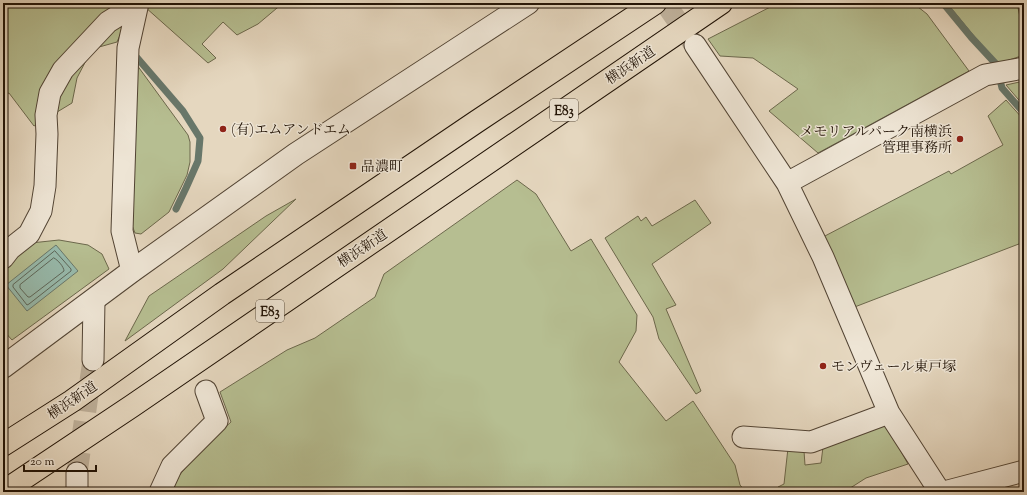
<svg xmlns="http://www.w3.org/2000/svg" width="1027" height="495" viewBox="0 0 1027 495" font-family="'Sorts Mill Goudy','Noto Serif JP',serif">
	<style>
		.green { fill: #b6be91; stroke: #6c684c }
		.water { fill: #97baac; stroke: #68776a }
		.lines { fill: none; stroke-linecap: round; stroke-linejoin: round }
		.shore { stroke: #5c6659; stroke-width: 1 }
		.stream { stroke: #68776a; stroke-width: 7 }
		.minor-tunnel { stroke: #beb09a; stroke-width: 21; stroke-dasharray: 21 10; stroke-linecap: butt }
		.minor-casing { stroke: #524434; stroke-width: 23 }
		.tertiary-casing { stroke: #524434; stroke-width: 24 }
		.trunk-casing { stroke: #211306; stroke-width: 24 }
		.minor { stroke: #eee5d5; stroke-width: 21 }
		.tertiary { stroke: #eee5d5; stroke-width: 22 }
		.trunk { stroke: #e5d7bf; stroke-width: 22 }
		.poi-dot { fill: #8f2418; stroke: #eee5d5; stroke-width: 1.5 }
		.labels { text-anchor: middle; stroke-width: 3; stroke-linejoin: round; paint-order: stroke }
		.shield { fill: #eee5d5; stroke: #5e5244; stroke-width: 1 }
		.shield-label { font-size: 13px; font-weight: bold; fill: #211306 }
		.street-label { font-size: 14px; fill: #211306; stroke: #eee5d5 }
		.poi-label { font-size: 14px; fill: #211306; stroke: #eee5d5; text-anchor: start }
	</style>
	<rect width="100%" height="100%" fill="#e5d7bf"/>
	<filter id="stains"><feTurbulence type="fractalNoise" baseFrequency=".005" numOctaves="4"/><feColorMatrix values="0 0 0 0 .2 0 0 0 0 .09 0 0 0 0 .02 0 0 0 .5 -.17"/></filter>
	<radialGradient id="worn" r=".72"><stop offset=".6" stop-color="#630" stop-opacity="0"/><stop offset="1" stop-color="#630" stop-opacity=".3"/></radialGradient>
	<path class="green" d="M3 3H134L117 42 92 49 77 78 72 103 34 126 9 93 3 95Z
		M147 3H283L258 24 237 35 223 22 202 44 216 58 208 63 145 7Z
		M778 3H913L927 14 969 71 818 153 769 111 798 89 753 58 720 56 708 39Z
		M947 3H1017L1024 36V55L997 64Z
		M134 61 188 135 190 142V162L187 175 169 212 141 234 135 233 130 220Z
		M1024 81V106L1006 85Z
		M1006 100 1024 120V242L852 308 823 237 949 171 951 174 1003 145 988 116Z
		M517 180 536 194 571 251 591 239 637 315 636 331 619 362 666 421 693 401 735 465 740 485 746 492H169C184 464 208 443 231 422L220 392 287 350 315 338 375 297 384 274Z
		M296 199 223 269 125 341 149 296 266 216Z
		M695 200 711 223 652 264 676 305 666 309 701 391 696 394 659 339 653 317 605 238 638 216 641 221 646 217 652 226Z
		M59 240 88 245 102 254 109 269 12 340 3 330V246Z
		M884 421 908 464 866 478 844 492H780L778 487 784 484 788 448 804 451 805 465 821 463 823 447 846 440Z"/>
	<path class="water" d="M56 245 78 271 27 311 6 285Z"/>
	<g class="lines">
		<path class="shore" d="M55 251 71 269V271L29 304 27 305 13 287V285Z
			M54 258C58 260 64 267 64 271L30 297H28L20 288V285Z"/>
		<path class="stream" d="M943 3 971 37 996 64 1002 88 1024 113
			M133 53 183 111 200 138 198 161 186 188 176 209"/>
		<path class="minor-tunnel" d="M665 3 693 43
			M77 473 93 360"/>
		<defs>
			<path id="minor" d="M695 45 787 183 823 257 889 413 940 492
				M787 183 985 75 1024 68
				M3 258 10 249 29 234 41 211 45 186 47 134 46 115 50 93 63 70 108 22 137 4
				M132 271 122 231 128 48 138 3
				M93 360 94 300
				M743 437 811 442 889 413
				M77 492V473
				M160 492 172 466 217 421 206 391
				M944 492 1024 471"/>
			<path id="tertiary" d="M3 367 132 271 296 154 528 3"/>
			<path id="trunk" d="M3 445 72 401 222 294 476 122 655 3
				M3 492 132 406 721 3"/>
		</defs>
		<use href="#minor" class="minor-casing"/>
		<use href="#tertiary" class="tertiary-casing"/>
		<use href="#trunk" class="trunk-casing"/>
		<use href="#minor" class="minor"/>
		<use href="#tertiary" class="tertiary"/>
		<use href="#trunk" class="trunk"/>
	</g>
	<g class="poi-dot">
		<circle cx="223" cy="129" r="4"/>
		<circle cx="960" cy="139" r="4"/>
		<rect x="349" y="162" width="8" height="8" rx="2"/>
		<circle cx="823" cy="366" r="4"/>
	</g>
	<g class="labels">
		<g class="shield">
			<rect x="550" y="99" width="28" height="22" rx="3"/>
			<rect x="256" y="300" width="28" height="22" rx="3"/>
		</g>
		<g class="shield-label">
			<text x="564" y="115">E83</text>
			<text x="270" y="316">E83</text>
		</g>
		<g class="street-label">
			<text transform="translate(630 65) rotate(-34)" y="5">横浜新道</text>
			<text transform="translate(362 248) rotate(-34)" y="5">横浜新道</text>
			<text transform="translate(72 400) rotate(-34)" y="5">横浜新道</text>
		</g>
		<g class="poi-label">
			<text x="231" y="134">(有)エムアンドエム</text>
			<text x="952" y="136" text-anchor="end">メモリアルパーク南横浜<tspan x="952" dy="16">管理事務所</tspan></text>
			<text x="361" y="171">品濃町</text>
			<text x="831" y="371">モンヴェール東戸塚</text>
		</g>
	</g>
	<rect width="1027" height="495" fill="none" stroke="#e5d7bf" stroke-width="16"/>
	<rect x="4" y="4" width="1019" height="487" fill="none" stroke="#211306" stroke-width="2"/>
	<rect x="8" y="8" width="1011" height="479" fill="none" stroke="#211306"/>
	<path d="M24 465v6h72v-6" fill="none" stroke="#211306" stroke-width="2"/>
	<text x="30" y="465" font-size="12" fill="#211306" stroke="#eee5d5" stroke-width="3" paint-order="stroke">20 m</text>
	<rect width="100%" height="100%" filter="url(#stains)"/>
	<rect width="100%" height="100%" fill="url(#worn)"/>
</svg>
